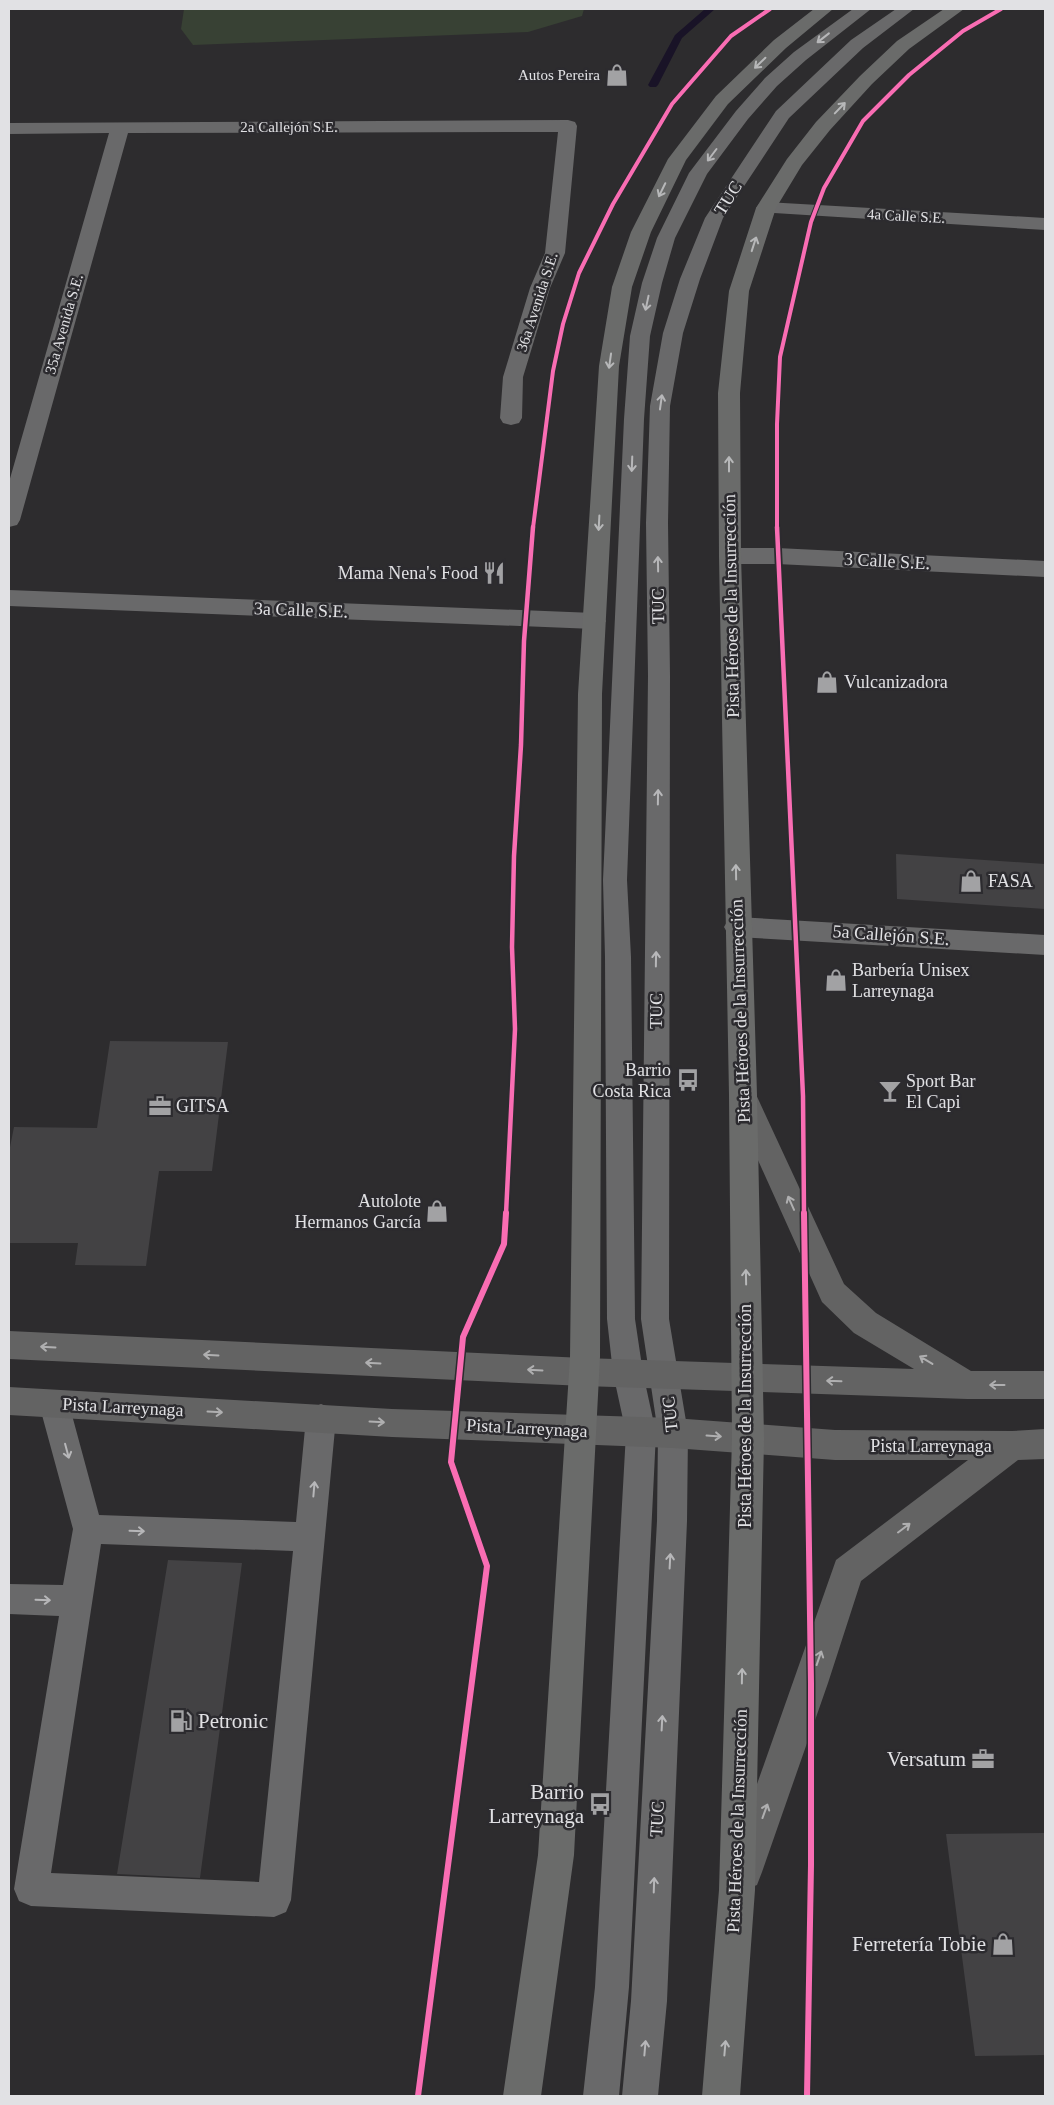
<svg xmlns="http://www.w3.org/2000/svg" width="1054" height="2105" viewBox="0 0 1054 2105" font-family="Georgia,serif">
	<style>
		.green { fill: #384134 }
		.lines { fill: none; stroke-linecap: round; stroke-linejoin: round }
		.stream { fill: #191327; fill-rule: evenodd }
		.building { fill: #434244 }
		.lane { fill: #69696a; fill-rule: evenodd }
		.street { fill: #69696a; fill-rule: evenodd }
		.secondary { fill: #636363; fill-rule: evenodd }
		.primary { fill: #6a6b6a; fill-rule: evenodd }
		.cycleway-far2-casing { stroke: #2c2b2f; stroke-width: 6 }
		.cycleway-far1-casing { stroke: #2c2b2f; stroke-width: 8 }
		.cycleway-casing { stroke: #2c2b2f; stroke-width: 9 }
		.cycleway-far2 { stroke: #f96db3; stroke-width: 4 }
		.cycleway-far1 { stroke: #f96db3; stroke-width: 4.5 }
		.cycleway { stroke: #f96db3; stroke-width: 6 }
		.oneway { stroke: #b7b7b9 }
		.oneway2 { stroke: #b7b8b9 }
		.oneway3 { stroke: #afafb0 }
		.labels { text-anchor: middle; stroke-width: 5; stroke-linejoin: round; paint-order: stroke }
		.far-poi-label { font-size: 15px; fill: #e1e1e4; stroke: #2c2b2f; text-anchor: end }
		.far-street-label { font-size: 15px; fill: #e1e1e4; stroke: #2c2b2f }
		.street-label { font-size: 18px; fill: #e1e1e4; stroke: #2c2b2f }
		.poi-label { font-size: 18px; fill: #e1e1e4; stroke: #2c2b2f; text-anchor: start }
		.near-poi-label { font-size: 21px; fill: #e1e1e4; stroke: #2c2b2f; text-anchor: end }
	</style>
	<rect width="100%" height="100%" fill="#2d2c2e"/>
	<path class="green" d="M184 9H584L582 16 528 32 193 45 181 29Z"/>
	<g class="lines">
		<path class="stream" d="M705 9H715L682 38 658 85 656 87H650L648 85 675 35Z"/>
	</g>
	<path class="building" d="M896 854 1045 864V909L897 899Z
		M110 1041 228 1042 212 1171H159L146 1266 75 1265 78 1243H9V1152L14 1127 97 1128Z
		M168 1560 242 1563 200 1878 117 1874Z
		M1045 1833V2055L975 2056 946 1834Z"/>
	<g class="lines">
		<path class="lane" d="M853 9H871L806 60 777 86 748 119 707 174 675 238 662 283 650 336 644 419 627 880 631 957 635 1319 643 1373 656 1433 629 1987 619 2096H583L595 1987 626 1433 613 1373 607 1319 605 957 603 880 624 419 630 336 642 283 657 238 689 173 736 111 765 78 794 52Z
			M896 9H914L863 48 789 118 723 218 700 279 683 333 670 406 668 523 670 676 669 1319 688 1433 687 1521 667 2001 658 2096H622L631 2001 657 1521 658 1433 641 1319 648 676 646 523 650 406 663 333 680 279 705 218 776 111 851 40Z
			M54 1390 64 1394 69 1404 99 1515 296 1522 306 1418 311 1408 321 1404 331 1408 336 1418 291 1900 286 1912 274 1917 31 1906 19 1901 14 1889 59 1616 9 1614V1584L63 1585 73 1529 39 1404 44 1394ZM101 1544 293 1551 259 1882 51 1873Z"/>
		<path class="street" d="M568 120 575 122 577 126 565 253 550 288 523 377 522 418 519 423 511 425 503 423 500 418 503 377 530 288 545 253 558 132 128 133 20 520 17 525 9 527V482L109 133 9 134V123Z
			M766 202 1045 218V230L759 212 756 208 759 204Z
			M730 548H777L1045 561V577L777 564H730L722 561 719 556 722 551Z
			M9 590 594 613 602 615 606 621 602 627 594 629 9 606Z
			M737 917 1045 935V955L737 937 728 934 724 927 728 920Z"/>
		<path class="secondary" d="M743 1084 753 1088 844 1284 876 1313 971 1371H1045V1399H967L584 1386 9 1359V1331L584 1358 914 1369 854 1333 822 1302 729 1096 733 1088Z
			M9 1387 392 1409 673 1418 835 1430 1012 1431 1045 1429V1459L1018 1460 861 1581 828 1683 762 1872 757 1885 744 1890 731 1885 726 1872 836 1560 968 1460H835L673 1448 392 1437 9 1415Z"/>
		<path class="primary" d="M814 9H833L786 48 728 104 686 160 651 232 632 287 619 366 602 694 600 1357 574 1855 541 2096H503L538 1855 570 1357 578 694 599 366 612 287 631 232 668 159 716 96 774 40Z
			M944 9H964L909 49 872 84 830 130 802 165 776 208 749 291 740 393 741 556 757 1095 764 1438 755 1890 740 2096H702L719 1890 732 1438 729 1095 719 556 718 393 729 291 756 208 787 159 816 122 860 76 897 41Z"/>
		<defs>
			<path id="cycleway-far2" d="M533 528 553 371 563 324 579 273 613 204 672 104 731 36 770 9
				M777 528V424L780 357 811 222 824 188 863 121 909 75 963 31 1001 9"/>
			<path id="cycleway-far1" d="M777 527 803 1096 804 1214
				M506 1214 515 1029 512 947 514 856 521 745 524 641 533 527"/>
			<path id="cycleway" d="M804 1213 811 1683V1865L807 2096
				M418 2096 487 1566 451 1462 463 1337 504 1244 506 1213"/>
		</defs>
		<use href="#cycleway-far2" class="cycleway-far2-casing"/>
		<use href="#cycleway-far1" class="cycleway-far1-casing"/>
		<use href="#cycleway" class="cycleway-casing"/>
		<use href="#cycleway-far2" class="cycleway-far2"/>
		<use href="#cycleway-far1" class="cycleway-far1"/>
		<use href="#cycleway" class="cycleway"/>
	</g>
	<defs><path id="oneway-shaft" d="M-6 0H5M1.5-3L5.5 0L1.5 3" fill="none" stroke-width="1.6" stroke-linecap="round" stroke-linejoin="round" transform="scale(1.25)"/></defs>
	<g class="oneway">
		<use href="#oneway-shaft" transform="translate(823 38) rotate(142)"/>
		<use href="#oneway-shaft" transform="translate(712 155) rotate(127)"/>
		<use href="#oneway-shaft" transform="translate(647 303) rotate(102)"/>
		<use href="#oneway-shaft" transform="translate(661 402) rotate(-82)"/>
		<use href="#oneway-shaft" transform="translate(632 464) rotate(92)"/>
		<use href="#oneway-shaft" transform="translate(658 564) rotate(-91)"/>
		<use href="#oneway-shaft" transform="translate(658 797) rotate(-89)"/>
		<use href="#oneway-shaft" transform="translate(656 959) rotate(-89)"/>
		<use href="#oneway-shaft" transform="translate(67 1451) rotate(75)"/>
		<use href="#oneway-shaft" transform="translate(314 1489) rotate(-85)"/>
		<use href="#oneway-shaft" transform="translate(137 1531) rotate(2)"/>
		<use href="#oneway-shaft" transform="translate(670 1561) rotate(-87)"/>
		<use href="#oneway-shaft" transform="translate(43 1600) rotate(2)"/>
		<use href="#oneway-shaft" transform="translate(662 1723) rotate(-87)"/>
		<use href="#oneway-shaft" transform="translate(654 1885) rotate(-88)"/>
		<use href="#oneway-shaft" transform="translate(645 2048) rotate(-85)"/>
	</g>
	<g class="oneway2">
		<use href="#oneway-shaft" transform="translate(760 63) rotate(136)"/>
		<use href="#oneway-shaft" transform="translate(840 108) rotate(-46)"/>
		<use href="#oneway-shaft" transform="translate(662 190) rotate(116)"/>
		<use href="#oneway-shaft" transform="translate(754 244) rotate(-72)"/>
		<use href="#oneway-shaft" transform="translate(610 361) rotate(98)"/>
		<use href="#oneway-shaft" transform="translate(729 464) rotate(-90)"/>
		<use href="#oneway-shaft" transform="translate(599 523) rotate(93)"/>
		<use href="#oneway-shaft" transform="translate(736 872) rotate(-91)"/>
		<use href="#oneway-shaft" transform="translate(746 1277) rotate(-91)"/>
		<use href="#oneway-shaft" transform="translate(742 1676) rotate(-89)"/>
		<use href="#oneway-shaft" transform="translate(725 2048) rotate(-85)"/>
	</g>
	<g class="oneway3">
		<use href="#oneway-shaft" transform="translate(791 1203) rotate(-114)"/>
		<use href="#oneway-shaft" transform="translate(48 1347) rotate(-177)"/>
		<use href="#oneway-shaft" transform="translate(211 1355) rotate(-177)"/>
		<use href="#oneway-shaft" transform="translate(926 1360) rotate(-149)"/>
		<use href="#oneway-shaft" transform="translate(373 1363) rotate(-177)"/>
		<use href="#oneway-shaft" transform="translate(535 1370) rotate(-177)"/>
		<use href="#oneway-shaft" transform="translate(834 1381) rotate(-178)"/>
		<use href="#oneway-shaft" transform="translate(997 1385) rotate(180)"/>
		<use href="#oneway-shaft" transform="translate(215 1412) rotate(3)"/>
		<use href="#oneway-shaft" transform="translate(377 1422) rotate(3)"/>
		<use href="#oneway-shaft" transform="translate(714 1436) rotate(4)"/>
		<use href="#oneway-shaft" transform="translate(904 1528) rotate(-37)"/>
		<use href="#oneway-shaft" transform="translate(819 1658) rotate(-71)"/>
		<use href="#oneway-shaft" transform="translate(765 1811) rotate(-70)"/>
	</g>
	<defs>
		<symbol id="shop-bare" viewBox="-9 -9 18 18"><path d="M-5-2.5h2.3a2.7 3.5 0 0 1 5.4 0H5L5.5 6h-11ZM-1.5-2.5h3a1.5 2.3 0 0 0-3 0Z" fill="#a2a2a4" stroke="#2c2b2f" stroke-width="2.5" paint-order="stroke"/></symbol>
		<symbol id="restaurant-bare" viewBox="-9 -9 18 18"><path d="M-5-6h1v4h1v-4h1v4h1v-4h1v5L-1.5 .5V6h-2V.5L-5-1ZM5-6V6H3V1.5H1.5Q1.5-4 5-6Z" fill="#a2a2a4" stroke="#2c2b2f" stroke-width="2.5" paint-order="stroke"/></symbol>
		<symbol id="bus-bare" viewBox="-9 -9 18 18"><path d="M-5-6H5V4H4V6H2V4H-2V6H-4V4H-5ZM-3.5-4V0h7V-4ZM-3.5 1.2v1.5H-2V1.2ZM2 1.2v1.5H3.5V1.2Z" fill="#a2a2a4" stroke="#2c2b2f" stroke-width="2.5" paint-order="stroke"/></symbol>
		<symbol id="bar-bare" viewBox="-9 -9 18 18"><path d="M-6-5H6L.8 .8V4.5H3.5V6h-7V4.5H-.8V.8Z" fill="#a2a2a4" stroke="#2c2b2f" stroke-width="2.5" paint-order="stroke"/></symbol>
		<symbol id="office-bare" viewBox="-9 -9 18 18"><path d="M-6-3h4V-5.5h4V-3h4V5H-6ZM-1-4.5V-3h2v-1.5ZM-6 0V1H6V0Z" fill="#a2a2a4" stroke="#2c2b2f" stroke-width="2.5" paint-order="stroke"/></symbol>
		<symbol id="fuel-bare" viewBox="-9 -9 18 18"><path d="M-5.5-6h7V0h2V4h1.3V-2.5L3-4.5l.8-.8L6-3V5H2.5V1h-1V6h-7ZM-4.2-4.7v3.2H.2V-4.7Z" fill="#a2a2a4" stroke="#2c2b2f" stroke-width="2.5" paint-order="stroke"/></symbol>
	</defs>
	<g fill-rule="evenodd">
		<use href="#shop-bare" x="601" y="59" width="32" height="32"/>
		<use href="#restaurant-bare" x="478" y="557" width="32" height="32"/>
		<use href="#shop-bare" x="811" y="666" width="32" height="32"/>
		<use href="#shop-bare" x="955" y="865" width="32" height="32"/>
		<use href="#shop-bare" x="820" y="964" width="32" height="32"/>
		<use href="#bus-bare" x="672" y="1064" width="32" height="32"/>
		<use href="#bar-bare" x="874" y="1075" width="32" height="32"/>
		<use href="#office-bare" x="144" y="1090" width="32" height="32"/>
		<use href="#shop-bare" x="421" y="1195" width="32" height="32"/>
		<use href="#fuel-bare" x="165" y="1705" width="32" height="32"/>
		<use href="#office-bare" x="967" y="1743" width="32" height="32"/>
		<use href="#bus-bare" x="584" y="1788" width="32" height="32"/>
		<use href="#shop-bare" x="987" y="1928" width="32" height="32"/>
	</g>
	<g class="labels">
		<g class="far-poi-label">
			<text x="600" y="80">Autos Pereira</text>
		</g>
		<g class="far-street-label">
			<text x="289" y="132">2a Callejón S.E.</text>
			<text transform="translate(906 216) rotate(3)" y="5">4a Calle S.E.</text>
			<text transform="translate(537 302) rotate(-72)" y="5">36a Avenida S.E.</text>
			<text transform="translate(64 324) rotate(-74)" y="5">35a Avenida S.E.</text>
		</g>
		<g class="street-label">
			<text transform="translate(728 198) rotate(-58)" y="6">TUC</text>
			<text transform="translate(887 561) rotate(3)" y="6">3 Calle S.E.</text>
			<text transform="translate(658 606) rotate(-91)" y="6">TUC</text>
			<text transform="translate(731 606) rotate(-91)" y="6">Pista Héroes de la Insurrección</text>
			<text transform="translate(301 610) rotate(2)" y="6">3a Calle S.E.</text>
			<text transform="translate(891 935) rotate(4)" y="6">5a Callejón S.E.</text>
			<text transform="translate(656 1011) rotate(-89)" y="6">TUC</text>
			<text transform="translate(740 1011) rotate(-92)" y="6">Pista Héroes de la Insurrección</text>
			<text transform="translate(123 1407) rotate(3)" y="6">Pista Larreynaga</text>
			<text transform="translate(670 1414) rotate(-96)" y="6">TUC</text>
			<text transform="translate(745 1416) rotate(-90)" y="6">Pista Héroes de la Insurrección</text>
			<text transform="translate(527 1428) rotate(3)" y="6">Pista Larreynaga</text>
			<text x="931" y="1452">Pista Larreynaga</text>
			<text transform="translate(657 1819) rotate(-87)" y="6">TUC</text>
			<text transform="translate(737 1821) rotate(-88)" y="6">Pista Héroes de la Insurrección</text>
		</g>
		<g class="poi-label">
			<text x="478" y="579" text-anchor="end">Mama Nena's Food</text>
			<text x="844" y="688">Vulcanizadora</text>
			<text x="988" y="887">FASA</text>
			<text x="852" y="976">Barbería Unisex<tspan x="852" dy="21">Larreynaga</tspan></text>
			<text x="671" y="1076" text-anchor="end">Barrio<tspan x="671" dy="21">Costa Rica</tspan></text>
			<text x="906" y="1087">Sport Bar<tspan x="906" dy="21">El Capi</tspan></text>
			<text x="176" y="1112">GITSA</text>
			<text x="421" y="1207" text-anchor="end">Autolote<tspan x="421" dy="21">Hermanos García</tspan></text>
		</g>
		<g class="near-poi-label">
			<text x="198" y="1728" text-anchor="start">Petronic</text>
			<text x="966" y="1766">Versatum</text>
			<text x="584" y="1799">Barrio<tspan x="584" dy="24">Larreynaga</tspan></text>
			<text x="986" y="1951">Ferretería Tobie</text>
		</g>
	</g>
	<rect width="1054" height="2105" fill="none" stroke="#e1e1e4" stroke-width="20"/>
</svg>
